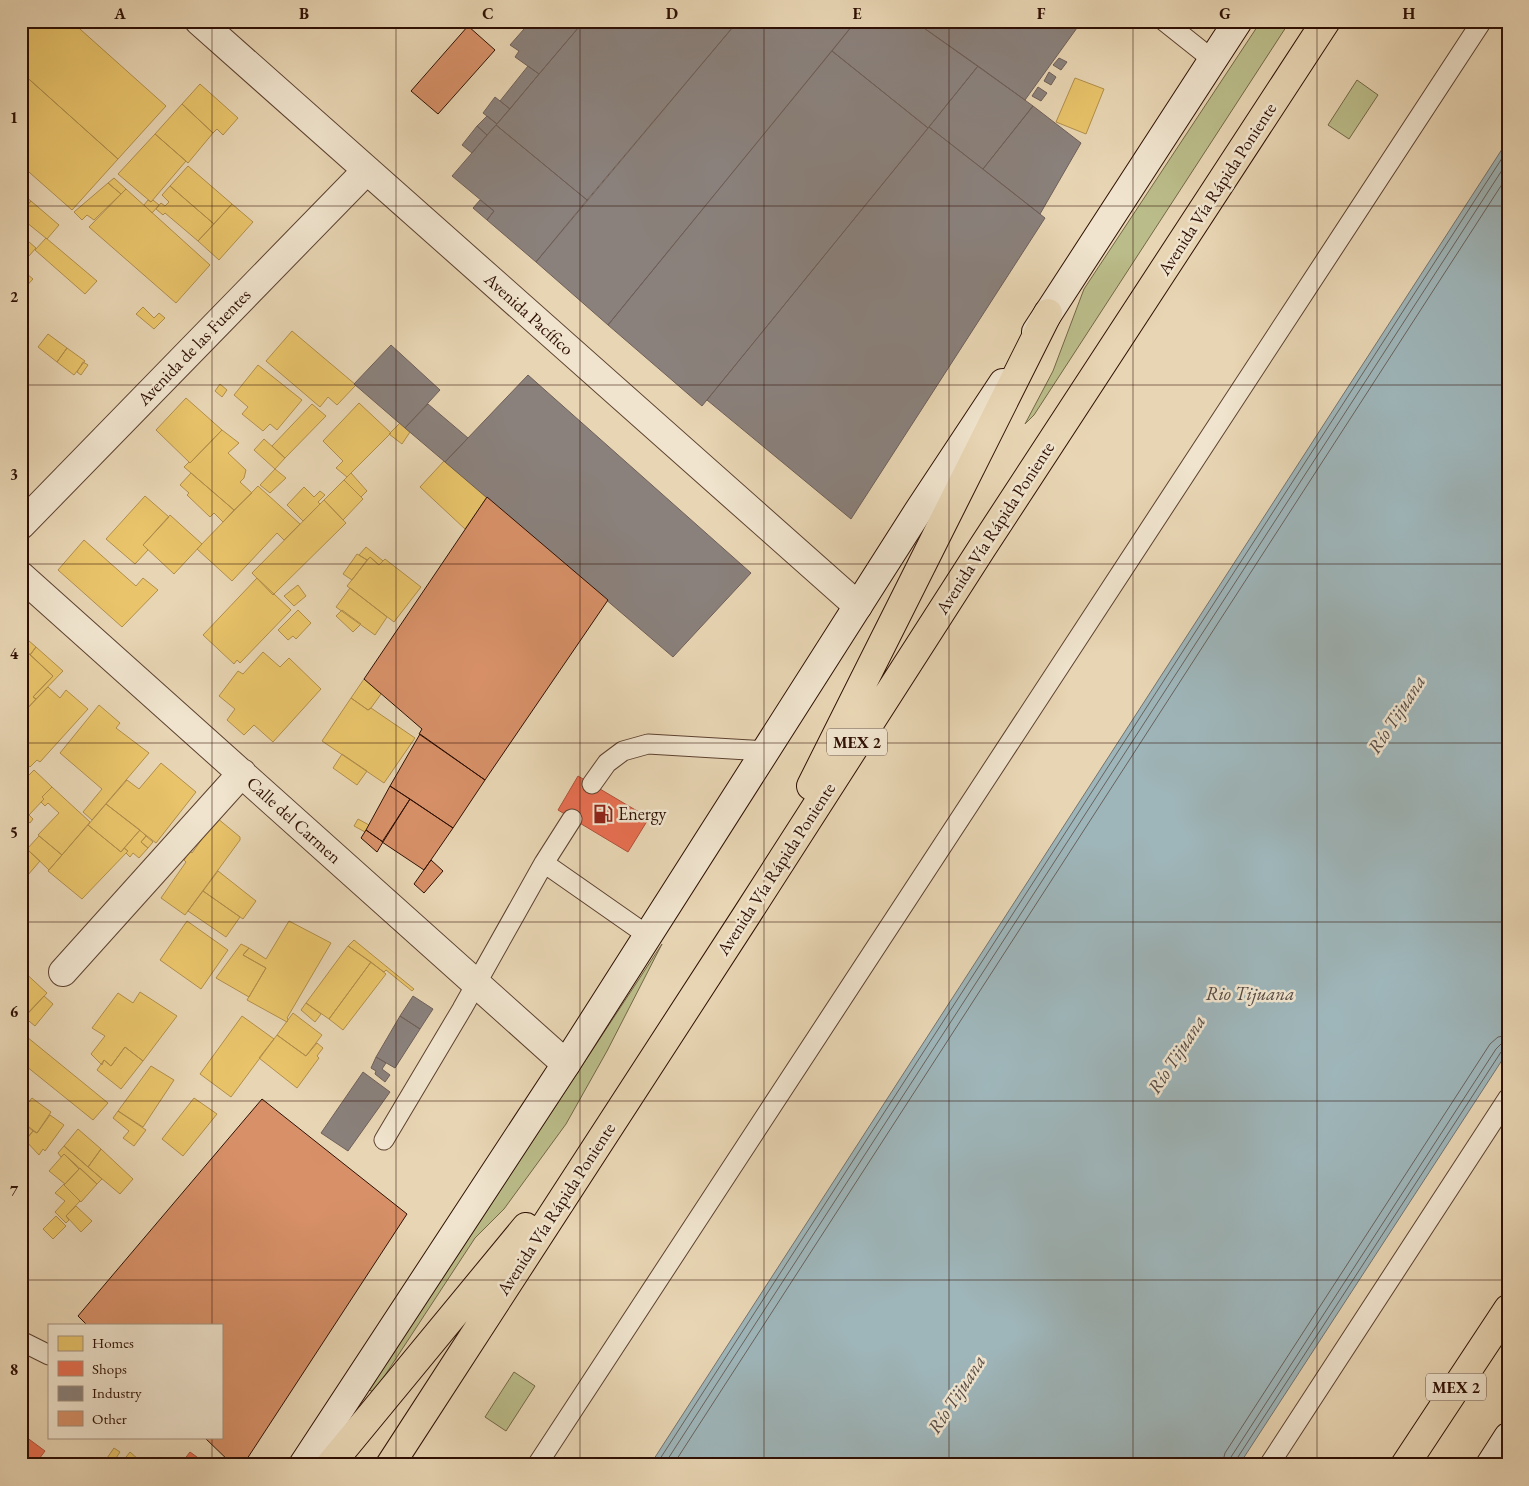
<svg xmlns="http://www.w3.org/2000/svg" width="1529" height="1486" viewBox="0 0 1529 1486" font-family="'EB Garamond',serif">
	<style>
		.green { fill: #babc89; stroke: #746646 }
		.water { fill: #9eb5b9; stroke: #727371 }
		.homes { fill: #e9c46a; stroke: #b18e4b }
		.shops { fill: #e76f51; stroke: #b0523a }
		.industry { fill: #8a817c; stroke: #6f5f58 }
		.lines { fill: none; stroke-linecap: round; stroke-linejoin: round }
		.shore { stroke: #66625e; stroke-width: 1 }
		.building { fill: #d79068; stroke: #2f1004 }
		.lane-casing { stroke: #5d4130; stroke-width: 21 }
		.street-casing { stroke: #5d4130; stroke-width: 30 }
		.secondary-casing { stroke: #2f1004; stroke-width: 30 }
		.highway-casing { stroke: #2f1004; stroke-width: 30 }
		.lane { stroke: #f0e4ce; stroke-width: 19 }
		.street { stroke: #f0e4ce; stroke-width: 28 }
		.secondary { stroke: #f0e4ce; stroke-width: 28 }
		.highway { stroke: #e8d5b3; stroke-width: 28 }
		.grid { fill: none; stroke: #2f1004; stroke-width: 1; stroke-opacity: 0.55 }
		.labels { text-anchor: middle; stroke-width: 5; stroke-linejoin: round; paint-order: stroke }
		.shield { fill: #f0e4ce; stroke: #695041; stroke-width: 1 }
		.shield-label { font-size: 16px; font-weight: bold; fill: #2f1004 }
		.street-label { font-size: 18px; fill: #2f1004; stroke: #f0e4ce }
		.poi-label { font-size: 18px; fill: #2f1004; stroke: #f0e4ce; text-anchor: start }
		.water-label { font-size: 19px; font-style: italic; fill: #564a43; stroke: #f0e4ce }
		.neatline { fill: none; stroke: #2f1004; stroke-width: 2 }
		.grid-label { font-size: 16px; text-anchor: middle; font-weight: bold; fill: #2f1004 }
	</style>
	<rect width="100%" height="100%" fill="#e8d5b3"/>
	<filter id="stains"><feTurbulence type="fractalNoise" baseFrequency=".004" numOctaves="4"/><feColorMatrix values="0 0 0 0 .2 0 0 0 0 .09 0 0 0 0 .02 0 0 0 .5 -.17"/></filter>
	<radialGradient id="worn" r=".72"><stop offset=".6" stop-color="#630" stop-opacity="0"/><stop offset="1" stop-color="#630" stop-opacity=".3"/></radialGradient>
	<path class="green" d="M1261 21H1290L1034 415 1025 424 1053 371 1084 289Z
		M1357 80 1378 95 1349 139 1328 125Z
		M662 944 607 1051 566 1124 504 1209 475 1238 374 1392 369 1390Z
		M514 1372 535 1386 506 1431 485 1417Z"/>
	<path class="water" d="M1508 140V1051L1239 1465H650Z"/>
	<path class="homes" d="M21 21H71L166 106 118 159 21 72Z
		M21 72 118 159 72 210 21 165Z
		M1075 78 1104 89 1086 134 1056 122Z
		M200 84 238 118 223 135 217 129 213 133 182 104Z
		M182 104 213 133 188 163 155 134Z
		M155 134 186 161 151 202 118 174Z
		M188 166 232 204 214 224 170 186Z
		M114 178 126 189 121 194 108 183Z
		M108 183 121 194 94 220 87 215 82 220 74 212Z
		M170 186 214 224 198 241 165 213 163 215 156 209 161 203 165 206 169 202 162 195Z
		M126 189 210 265 176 303 89 227Z
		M21 193 31 201 21 212Z
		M148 200 151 202 153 200 159 205 152 213 144 205Z
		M31 201 59 225 47 239 21 218V212Z
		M232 204 253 222 219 260 198 241Z
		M21 235 36 248 21 265Z
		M46 238 97 281 85 294 35 250Z
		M21 269 33 279 21 292Z
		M143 307 154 318 159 313 165 318 154 329 136 314Z
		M292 331 356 385 337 405 328 397 320 407 266 361Z
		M48 334 67 348 57 362 38 347Z
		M67 348 85 361 74 375 57 362Z
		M83 362 88 365 81 375 77 372Z
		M258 365 302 400 277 430 270 424 263 431 242 414 248 407 234 395Z
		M220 384 227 390 222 397 215 391Z
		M186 398 222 430 190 463 156 430Z
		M359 403 391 433 347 477 336 468 343 461 323 441Z
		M312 404 326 416 285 458 272 446Z
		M400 423 410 432 402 444 389 434Z
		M222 430 239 443 228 453 246 470 244 478 240 482 252 493 234 510 184 467 189 462 190 463Z
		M264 439 285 458 275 469 254 450Z
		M444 461 487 497 465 529 420 487Z
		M275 469 286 478 270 493 260 485Z
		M191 473 234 510 223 522 214 513 210 517 187 495 189 493 180 485Z
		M351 473 367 491 361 497 344 480Z
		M344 480 363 499 343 520 324 500Z
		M258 486 300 524 284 540 277 533 232 581 197 549Z
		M304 487 314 497 320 491 325 495 318 502 320 504 303 521 287 505Z
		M145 496 169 517 143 545 148 550 135 564 106 539Z
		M324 500 346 523 273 595 252 573Z
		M170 515 202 544 174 574 143 545Z
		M84 540 136 586 143 578 158 590 122 627 58 570Z
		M366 547 383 561 379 565 370 557 367 560 359 555Z
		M357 554 367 560 352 580 343 574Z
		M370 557 379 565 385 559 421 587 394 622 347 586Z
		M257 578 291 610 240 663 237 660 234 664 203 635Z
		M298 585 306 596 294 606 284 596Z
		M350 588 387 617 375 635 336 607Z
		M298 610 311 623 296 639 293 636 288 640 278 630Z
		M342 610 361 624 353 632 336 616Z
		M21 634 36 647 30 655 21 646Z
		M21 646 53 676 33 697 36 699 24 712 21 710Z
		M36 647 63 671 36 699 33 697 53 676 30 655Z
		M263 652 280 667 289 658 321 689 273 742 254 725 244 735 227 720 235 709 219 696 238 671 243 674Z
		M364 679 381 694 371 708 368 710 351 698Z
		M48 687 60 698 66 690 88 709 40 762 37 760 30 767 21 759V715Z
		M351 698 368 710 371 708 415 738 384 783 322 741Z
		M99 705 120 723 116 728 149 753 92 820 83 812 102 789 60 753Z
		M342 754 367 771 357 785 333 768Z
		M21 759 27 763 21 769Z
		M161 763 196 792 156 843 106 804 127 780 139 789Z
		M34 770 52 787 42 797 44 799 29 815 33 819 30 823 25 819 23 822 21 820V783Z
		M52 787 90 822 62 855 38 835 59 813 48 803 45 806 41 802 44 799 42 797Z
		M106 804 140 830 121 852 88 825Z
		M217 818 240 837V840L185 915 161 898 186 862 184 860 190 851 192 853Z
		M25 819 29 822 21 830V820L23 822Z
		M358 819 369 825 365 832 354 826Z
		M88 825 121 852 124 848 128 851 82 899 48 871Z
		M140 830 146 836 141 842 148 848 139 858 133 853 130 857 126 853 128 851 124 848Z
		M39 836 62 855 49 870 27 849Z
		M146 836 153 842 148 848 141 842Z
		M21 844 40 861 21 883Z
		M218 871 256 901 243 919 203 891Z
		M203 891 240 917 226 937 188 911Z
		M187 921 228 950 201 989 160 960Z
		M289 921 331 943 287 1018 288 1019 287 1022 247 1000 266 968 243 955 249 948 266 959Z
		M354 940 414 989 412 991 386 970 384 972 348 946Z
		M241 944 249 948 243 955 266 968 249 997 216 978Z
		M348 946 371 962 329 1019 306 1003Z
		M371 962 386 974 343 1030 329 1019Z
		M21 969 47 993 22 1020 21 1019Z
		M140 992 177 1016 143 1061 125 1047 111 1066 104 1060 102 1065 91 1054 105 1036 92 1028 118 993 133 1003Z
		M44 996 53 1004 35 1026 24 1017Z
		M306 1003 321 1014 315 1022 301 1010Z
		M293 1013 322 1035 306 1056 277 1035Z
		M242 1016 274 1039 231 1097 200 1074Z
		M277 1035 306 1056 317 1043 323 1048 317 1056 319 1058 297 1088 259 1058Z
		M27 1037 108 1103 93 1120 21 1062V1046Z
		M125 1047 143 1061 121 1089 97 1070 104 1060 111 1066Z
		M151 1066 174 1080 143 1127 118 1111Z
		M32 1098 51 1112 37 1133 21 1121V1112Z
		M194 1098 217 1114 183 1156 162 1139Z
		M118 1111 146 1130 134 1146 123 1138 129 1131 113 1118Z
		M50 1115 64 1125 45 1151 43 1149 39 1155 25 1140 33 1131 37 1133Z
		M21 1121 33 1131 23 1144 21 1142Z
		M78 1129 101 1149 88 1167 64 1146Z
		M64 1146 102 1179 97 1184 64 1154 61 1157 58 1153Z
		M101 1149 133 1179 120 1194 88 1167Z
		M64 1154 79 1169 65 1184 49 1171Z
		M80 1168 97 1184 81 1202 64 1185Z
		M64 1184V1185L80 1201 66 1216 69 1220 66 1223 55 1212 65 1201 55 1193Z
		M76 1206 92 1221 81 1232 66 1216Z
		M56 1216 66 1226 53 1239 43 1229Z
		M114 1448 120 1452 112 1464 105 1461Z
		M130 1452 139 1460 136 1465H120Z"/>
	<path class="shops" d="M578 776 649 818 628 852 558 810Z
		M22 1434 45 1451 36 1463 21 1452Z
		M190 1452 208 1465H180Z"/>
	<path class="industry" d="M531 21H584L539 74 515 57 519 51 510 45Z
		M584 21H738L587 200 496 125Z
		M738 21H856L608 325 536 262Z
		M856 21H914L978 66 928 128 832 51Z
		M914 21H1082L1025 100Z
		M832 51 928 128 702 406 608 325Z
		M1059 58 1067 62 1061 70 1053 65Z
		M528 66 539 74 510 109 500 101Z
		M978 66 1033 106 983 169 929 127Z
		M1049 72 1056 77 1051 85 1044 81Z
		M1038 87 1047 93 1041 101 1032 96Z
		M495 97 510 109 497 124 483 113Z
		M1033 106 1081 143 1040 214 983 169Z
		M487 116 497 124 487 135 477 126Z
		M496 125 587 200 536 262 487 220 494 211 452 176Z
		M477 126 487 135 472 153 462 145Z
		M929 127 1045 218 851 519 707 400Z
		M480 200 494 211 487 220 473 208Z
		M391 345 440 390 405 428 354 384Z
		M528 375 751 573 673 657 445 462Z
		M428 404 468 438 445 462 405 428Z
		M413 996 433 1009 420 1029 400 1016Z
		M400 1016 420 1029 395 1068 376 1057Z
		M376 1057 386 1063 382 1069 390 1075 385 1082 375 1074 376 1071 371 1068Z
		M363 1072 390 1092 348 1151 321 1133Z"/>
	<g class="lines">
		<path class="shore" d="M656 1465 1508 149
			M664 1465 1508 161
			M673 1465 1508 175
			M1222 1465 1225 1453 1490 1044 1498 1037 1508 1035
			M1229 1465 1231 1457 1496 1049 1501 1044 1508 1043
			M1235 1465 1236 1460 1501 1052 1508 1049"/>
	</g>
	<path class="building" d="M468 26 495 50 438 114 411 91Z
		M487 497 608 600 485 780 419 734 422 729 364 679Z
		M420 734 485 780 453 828 390 786Z
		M390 786 410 799 383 842 366 830Z
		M410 799 453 828 424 870 382 842Z
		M366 830 383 842 377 852 361 838Z
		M431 860 443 871 424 893 414 884Z
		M262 1099 407 1214 243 1465H233L204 1437H221V1325H87L78 1316Z"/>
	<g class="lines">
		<defs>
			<path id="lane" d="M1164 21 1213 60
				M592 784 607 763 623 751 648 744 766 751
				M544 863 572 819
				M384 1140 462 1009 544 863 647 935
				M21 1341 49 1355
				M537 1465 1482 21
				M1269 1465 1508 1098"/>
			<path id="street" d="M199 21 858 606
				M21 525 367 170
				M21 576 566 1064
				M63 972 242 773"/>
			<path id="secondary" d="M1036 332 1238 21
				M303 1465 566 1064 919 510 1003 383
				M1490 1465 1508 1437"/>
			<path id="highway" d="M811 786 1048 313
				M330 1465 526 1227
				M390 1465 746 916 982 548 1326 21
				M1405 1465 1508 1309"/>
		</defs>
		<use href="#lane" class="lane-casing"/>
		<use href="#street" class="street-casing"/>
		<use href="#secondary" class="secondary-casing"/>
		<use href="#highway" class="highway-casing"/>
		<use href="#lane" class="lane"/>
		<use href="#street" class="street"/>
		<use href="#secondary" class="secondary"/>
		<use href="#highway" class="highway"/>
	</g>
	<path class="grid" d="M212 21V1325M396 21V1465M580 21V1465M764 21V1465M949 21V1465M1133 21V1465M1317 21V1465M21 206H1508M21 385H1508M21 564H1508M21 743H1508M21 922H1508M21 1101H1508M21 1280H1508M212 1437V1465"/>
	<defs>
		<symbol id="fuel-bare" viewBox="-9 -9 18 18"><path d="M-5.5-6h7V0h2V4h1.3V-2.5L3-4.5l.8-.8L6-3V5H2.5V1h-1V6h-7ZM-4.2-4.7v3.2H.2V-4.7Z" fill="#8f2418" stroke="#f0e4ce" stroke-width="2.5" paint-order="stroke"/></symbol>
	</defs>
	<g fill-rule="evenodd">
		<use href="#fuel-bare" x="589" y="800" width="28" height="28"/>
	</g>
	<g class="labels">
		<g class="shield">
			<rect x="827" y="728.5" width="60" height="27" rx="4"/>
			<rect x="1426" y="1373.5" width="60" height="27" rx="4"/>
		</g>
		<g class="shield-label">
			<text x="857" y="748">MEX 2</text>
			<text x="1456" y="1393">MEX 2</text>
		</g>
		<g class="street-label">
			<text transform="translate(1217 189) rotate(-57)" y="6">Avenida Vía Rápida Poniente</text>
			<text transform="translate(529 314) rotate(42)" y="6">Avenida Pacífico</text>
			<text transform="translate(194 347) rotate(-46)" y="6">Avenida de las Fuentes</text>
			<text transform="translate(995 528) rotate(-57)" y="6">Avenida Vía Rápida Poniente</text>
			<text transform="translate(294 820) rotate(42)" y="6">Calle del Carmen</text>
			<text transform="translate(776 869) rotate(-57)" y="6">Avenida Vía Rápida Poniente</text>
			<text transform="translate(556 1209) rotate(-57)" y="6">Avenida Vía Rápida Poniente</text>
		</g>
		<g class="poi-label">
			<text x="618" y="820">Energy</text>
		</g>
		<g class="water-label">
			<text transform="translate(1396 714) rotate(-57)" y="7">Río Tijuana</text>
			<text x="1250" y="1000">Rio Tijuana</text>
			<text transform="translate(1176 1054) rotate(-57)" y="7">Río Tijuana</text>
			<text transform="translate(956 1394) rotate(-57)" y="7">Río Tijuana</text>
		</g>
	</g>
	<rect width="1529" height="1486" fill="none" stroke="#e8d5b3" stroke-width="55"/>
	<rect x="48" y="1324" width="175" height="115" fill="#f0e4ce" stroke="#a38f7d"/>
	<rect x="58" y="1336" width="25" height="15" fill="#e9c46a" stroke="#a38f7d"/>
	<text x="92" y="1348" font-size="15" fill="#2f1004">Homes</text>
	<rect x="58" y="1361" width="25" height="15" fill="#e76f51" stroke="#a38f7d"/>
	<text x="92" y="1374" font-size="15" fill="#2f1004">Shops</text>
	<rect x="58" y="1386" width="25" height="15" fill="#8a817c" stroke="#a38f7d"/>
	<text x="92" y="1398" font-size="15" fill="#2f1004">Industry</text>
	<rect x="58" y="1411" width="25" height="15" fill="#d79068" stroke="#a38f7d"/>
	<text x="92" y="1424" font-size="15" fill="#2f1004">Other</text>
	<rect x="28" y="28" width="1474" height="1430" class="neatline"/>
	<g class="grid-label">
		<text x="120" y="19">A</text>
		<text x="304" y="19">B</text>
		<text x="488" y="19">C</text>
		<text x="672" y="19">D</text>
		<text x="857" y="19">E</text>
		<text x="1041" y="19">F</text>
		<text x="1225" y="19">G</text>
		<text x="1409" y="19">H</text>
		<text x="14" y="123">1</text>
		<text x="14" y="302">2</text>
		<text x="14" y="480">3</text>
		<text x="14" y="659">4</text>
		<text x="14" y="838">5</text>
		<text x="14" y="1017">6</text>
		<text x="14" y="1196">7</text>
		<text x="14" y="1375">8</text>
	</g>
	<rect width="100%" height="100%" filter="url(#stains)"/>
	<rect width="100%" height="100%" fill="url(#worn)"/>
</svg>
